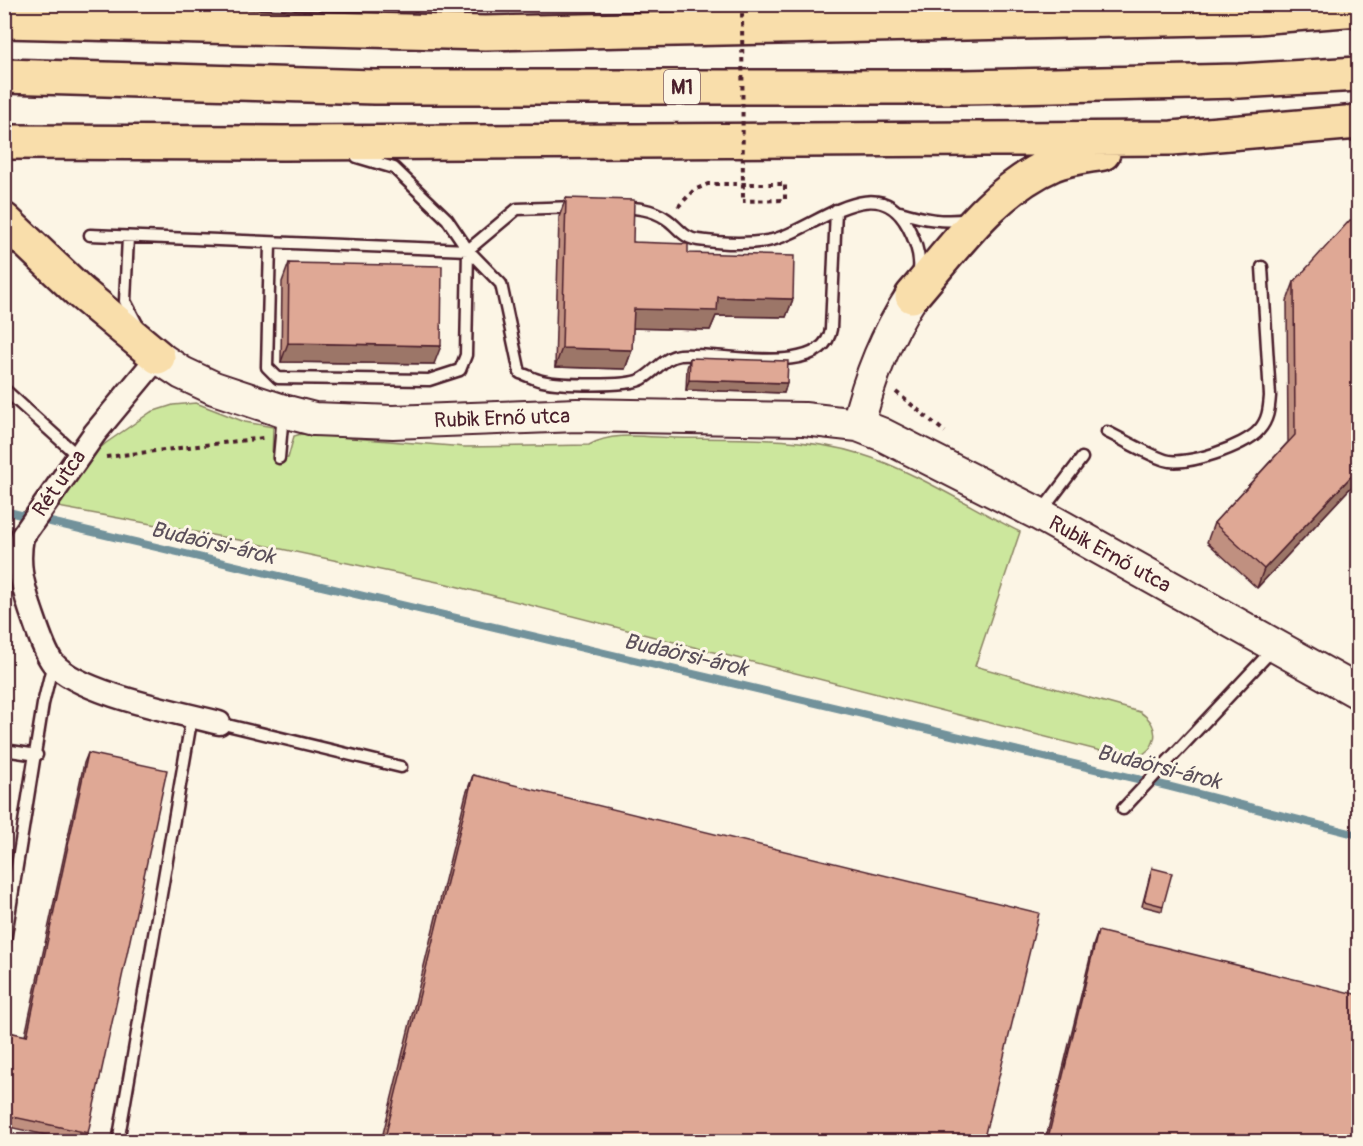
<svg xmlns="http://www.w3.org/2000/svg" width="1363" height="1146" viewBox="0 0 1363 1146" font-family="Pangolin,sans-serif">
	<style>
		.grass { fill: #cce79d; stroke: #8b8364; stroke-width: 1.5 }
		.lines { fill: none; stroke-linecap: round; stroke-linejoin: round }
		.stream { stroke: #72929b; stroke-width: 8 }
		.lane-casing { stroke: #4a1f2b; stroke-width: 15 }
		.street-casing { stroke: #4a1f2b; stroke-width: 27 }
		.secondary-casing { stroke: #4a1f2b; stroke-width: 36 }
		.highway-casing { stroke: #4a1f2b; stroke-width: 38 }
		.path { stroke: #4a1f2b; stroke-width: 4; stroke-dasharray: 4.5 4.5; stroke-linecap: butt }
		.lane { stroke: #fcf5e5; stroke-width: 10 }
		.street { stroke: #fcf5e5; stroke-width: 22 }
		.secondary { stroke: #fcf5e5; stroke-width: 32 }
		.highway { stroke: #f9deab; stroke-width: 33 }
		.path-bridge { stroke: #4a1f2b; stroke-width: 4; stroke-dasharray: 4.5 4.5; stroke-linecap: butt }
		.wall { fill: #c09080; stroke: #4a1f2b; stroke-width: 1.5 }
		.shaded-wall { fill: #9c7668; stroke: #4a1f2b; stroke-width: 1.5 }
		.building { fill: #dfa895; stroke: #4a1f2b; stroke-width: 1.5 }
		.labels { text-anchor: middle; stroke-width: 6; stroke-linejoin: round; paint-order: stroke }
		.shield { fill: #fcf5e5; stroke: #7f5f63; stroke-width: 1.5 }
		.shield-label { font-size: 20px; font-weight: bold; fill: #4a1f2b }
		.street-label { font-size: 21px; fill: #4a1f2b; stroke: #fcf5e5 }
		.water-label { font-size: 22px; font-style: italic; fill: #5b4f5a; stroke: #fcf5e5 }
	</style>
	<rect width="100%" height="100%" fill="#fcf5e5"/>
	<filter id="ink" filterUnits="userSpaceOnUse"><feTurbulence type="fractalNoise" baseFrequency=".0167" numOctaves="2"/><feDisplacementMap in="SourceGraphic" scale="12" xChannelSelector="R" yChannelSelector="G"/><feConvolveMatrix kernelMatrix="1 2 1 2 8 2 1 2 1" color-interpolation-filters="sRGB"/></filter>
	<g filter="url(#ink)">
		<path class="grass" d="M196 403 245 422 273 427 272 459 288 458 294 436 301 434 465 447 589 445C612 431 647 437 674 438 734 439 802 436 860 454 911 469 972 508 1020 532L975 666 1140 712C1163 727 1158 751 1132 759L447 584 239 540 58 507 87 459 106 443 151 412 173 405Z"/>
		<g class="lines">
			<path class="stream" d="M4 511 1167 786 1358 835"/>
			<defs>
				<path id="lane" d="M357 157 394 168 447 219 468 250 501 284 520 373C527 375 534 379 542 381 559 385 628 387 642 379 655 372 664 357 680 355 716 351 823 380 831 329L836 210
					M621 207C637 208 651 209 665 218 677 225 682 238 698 240 719 243 747 244 767 241 811 234 876 165 908 227 916 242 922 260 918 276
					M900 212C923 219 944 223 968 219
					M90 235 468 250 517 209 576 207
					M128 237 125 301 137 324
					M270 244 267 367 278 378 429 380 460 370 466 355 468 250
					M4 389 78 456
					M1107 432C1126 441 1145 453 1165 460 1185 467 1246 446 1259 430 1268 420 1269 409 1270 396L1262 267
					M279 458 283 414
					M1041 512 1082 458
					M219 723 401 767
					M4 750 37 755
					M1123 809 1273 649
					M4 947 43 704 53 663
					M118 1142 192 716"/>
				<path id="street" d="M158 357 95 433 22 537C17 563 22 583 30 608 35 622 44 652 53 663 80 694 178 712 219 723"/>
				<path id="secondary" d="M158 357 182 373 214 388 283 411 314 419 393 422 577 415 804 419 858 425 881 434 1039 514 1358 692
					M858 425C869 378 885 337 912 296"/>
				<path id="highway" d="M4 21 485 33 1257 17 1358 9
					M4 76 374 87H963L1239 81 1358 74
					M4 142 283 143 1172 138 1358 122
					M4 220 80 292 158 357
					M912 296C954 248 993 190 1053 164 1068 158 1087 156 1103 153"/>
			</defs>
			<use href="#lane" class="lane-casing"/>
			<use href="#street" class="street-casing"/>
			<use href="#secondary" class="secondary-casing"/>
			<use href="#highway" class="highway-casing"/>
			<path class="path" d="M678 207 694 190 708 184H785V200L743 201
				M896 392 945 432
				M106 457 263 438"/>
			<use href="#lane" class="lane"/>
			<use href="#street" class="street"/>
			<use href="#secondary" class="secondary"/>
			<use href="#highway" class="highway"/>
			<path class="path-bridge" d="M742 4 743 201"/>
		</g>
		<path class="wall" d="M566 198 633 242 688 253 793 299 786 317 716 316 710 330 633 328 632 350 625 369 555 367 559 217Z
			M1359 220V488L1354 484 1257 588 1207 542 1214 523 1288 442 1287 301 1294 282Z
			M289 263 434 364 281 362 282 282Z
			M690 358 787 383 784 393 686 390 687 368Z
			M88 753V1133L85 1142H78L4 1126V1031L25 1036 84 763Z
			M473 775 983 1142H381L466 794Z
			M1152 868 1163 906 1162 911 1142 906Z
			M1098 931 1359 1142H1045L1093 946Z"/>
		<path class="shaded-wall" d="M718 297 793 299 786 317 716 316 710 330 627 328 634 309Z
			M288 343 441 346 434 364 281 362Z
			M562 348 632 350 625 369 555 367Z
			M689 380 787 383 784 393 686 390Z
			M1359 468V473L1354 484 1257 588 1264 569Z"/>
		<path class="building" d="M566 198 634 200 633 242 688 244V253L794 256 793 299 718 297 717 311 634 309 632 350 562 348Z
			M1350 220H1359V468L1264 569 1214 523 1295 435 1294 282Z
			M289 263 442 266 441 346 288 343Z
			M690 358 788 361 787 383 689 380Z
			M88 753 167 770 88 1133 4 1115V1031L27 1036Z
			M473 775 1039 913 983 1142H384Z
			M1152 868 1172 873 1163 906 1144 901Z
			M1098 931 1359 995V1142H1047Z"/>
	</g>
	<g class="labels">
		<rect class="shield" x="664" y="70" width="36" height="34" rx="4.5"/>
		<g class="shield-label">
			<text x="682" y="94">M1</text>
		</g>
		<g class="street-label">
			<text transform="translate(502 418) rotate(-2)" y="7">Rubik Ernő utca</text>
			<text transform="translate(59 483) rotate(-55)" y="7">Rét utca</text>
			<text transform="translate(1110 554) rotate(29)" y="7">Rubik Ernő utca</text>
		</g>
		<g class="water-label">
			<text transform="translate(213 542) rotate(13)" y="8">Budaörsi-árok</text>
			<text transform="translate(686 654) rotate(13)" y="8">Budaörsi-árok</text>
			<text transform="translate(1159 766) rotate(14)" y="8">Budaörsi-árok</text>
		</g>
	</g>
	<rect width="1363" height="1146" fill="none" stroke="#fcf5e5" stroke-width="24"/>
	<rect x="12" y="12" width="1339" height="1122" fill="none" stroke="#4a1f2b" stroke-width="2" filter="url(#ink)"/>
</svg>
